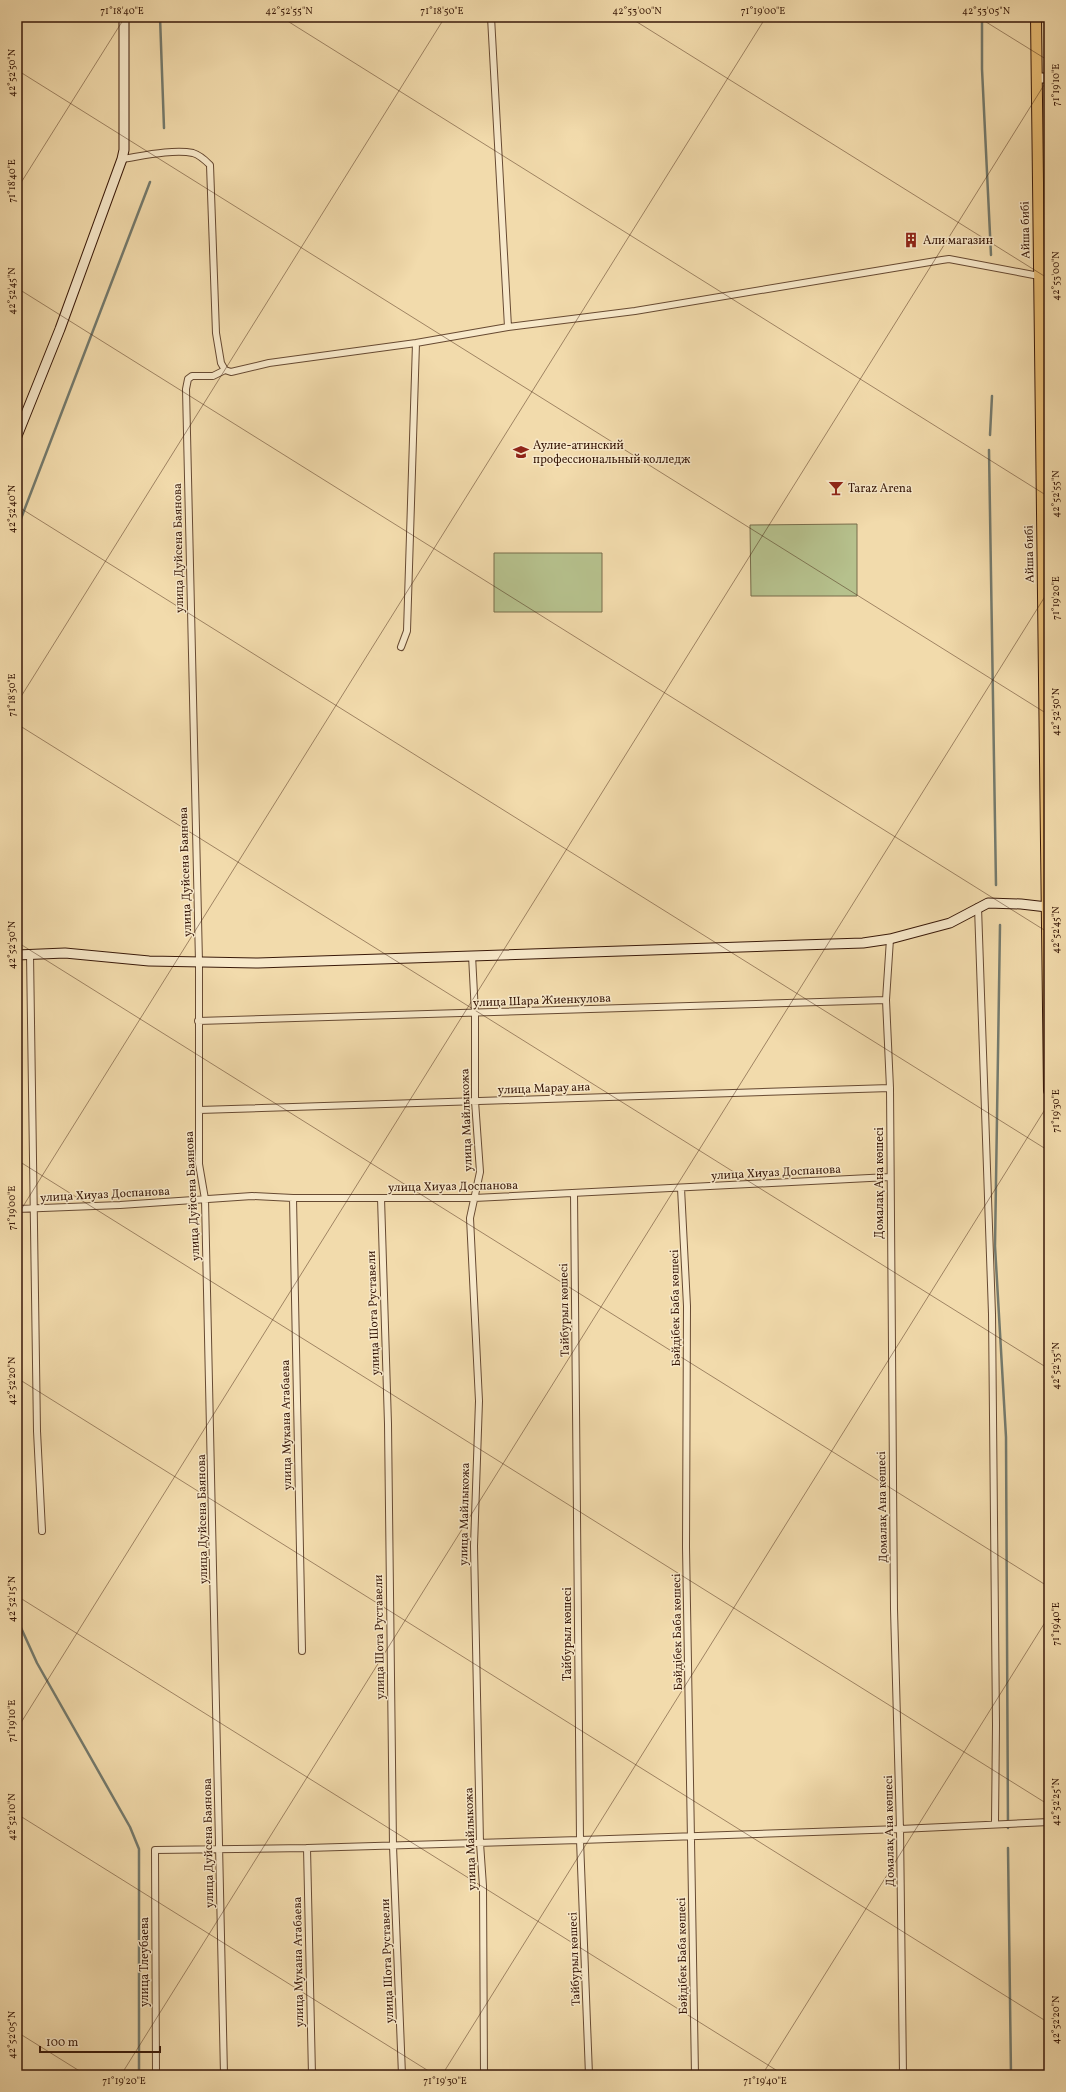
<svg xmlns="http://www.w3.org/2000/svg" width="1066" height="2092" viewBox="0 0 1066 2092" font-family="Vollkorn,serif">
	<style>
		.green { fill: #b6c18d; stroke: #786d4b }
		.lines { fill: none; stroke-linecap: round; stroke-linejoin: round }
		.stream { stroke: #747a6d; stroke-width: 2.5 }
		.street-casing { stroke: #674a32; stroke-width: 8 }
		.secondary-casing { stroke: #391909; stroke-width: 11 }
		.primary-casing { stroke: #391909; stroke-width: 12 }
		.street { stroke: #f7e8c9; stroke-width: 6 }
		.secondary { stroke: #f7e8c9; stroke-width: 9 }
		.primary { stroke: #e9be76; stroke-width: 10 }
		.ticks { fill: none; stroke: #391909; stroke-width: 1; stroke-opacity: 0.45 }
		.labels { text-anchor: middle; stroke-width: 3; stroke-linejoin: round; paint-order: stroke }
		.street-label { font-size: 12px; fill: #391909; stroke: #f7e8c9 }
		.poi-label { font-size: 12px; fill: #391909; stroke: #f7e8c9; text-anchor: start }
		.neatline { fill: none; stroke: #391909; stroke-width: 1.5 }
		.ticks-label { font-size: 10px; text-anchor: middle; fill: #391909 }
	</style>
	<rect width="100%" height="100%" fill="#f2dbac"/>
	<filter id="stains"><feTurbulence type="fractalNoise" baseFrequency=".005" numOctaves="4"/><feColorMatrix values="0 0 0 0 .2 0 0 0 0 .09 0 0 0 0 .02 0 0 0 .5 -.17"/></filter>
	<radialGradient id="worn" r=".72"><stop offset=".6" stop-color="#630" stop-opacity="0"/><stop offset="1" stop-color="#630" stop-opacity=".3"/></radialGradient>
	<path class="green" d="M857 524V596H751L750 525Z
		M494 553H602V612H494Z"/>
	<g class="lines">
		<path class="stream" d="M160 17 164 128
			M982 17V69L991 255
			M990 435 992 396
			M989 450 996 885
			M17 529 150 182
			M1000 925 995 1246 1006 1437 1008 1828
			M17 1619 37 1663 130 1827 139 1849V2075
			M1008 1848 1011 2075"/>
		<defs>
			<path id="street" d="M491 17 508 327
				M122 159C142 156 173 149 193 153 200 155 205 160 210 165L216 333 221 363 225 370 231 372 269 363 416 343 508 327 635 311 942 260 949 259 1039 276
				M401 647 407 631 416 343
				M978 907 992 1314 996 1725 995 1823
				M890 939 886 1000 890 1088 894 1609 900 1829 903 2075
				M30 954 37 1431 42 1531
				M472 955 475 1014V1101L480 1172 470 1218 479 1401 474 1546 480 1843 483 1886 484 2075
				M198 1021 886 1000
				M199 1110 890 1088
				M681 1188 687 1306 686 1547 695 2075
				M574 1193 580 1840 589 2075
				M293 1198 302 1651
				M381 1198 388 1424 393 1846 402 2075
				M17 1209 120 1205 252 1196 293 1198H474L889 1177
				M307 1848 312 2075
				M156 2075 155 1850 307 1848 580 1840 900 1829 1049 1822
				M224 2075 205 1199 199 1164V962L186 389 188 379 192 376H213L225 370"/>
			<path id="secondary" d="M1037 78H1049
				M17 436 60 329 122 159 124 150V17
				M17 955 65 953 149 961 258 963 863 943 890 939 950 923 988 903 1021 904 1047 907"/>
			<path id="primary" d="M1036 17 1049 1091"/>
		</defs>
		<use href="#street" class="street-casing"/>
		<use href="#secondary" class="secondary-casing"/>
		<use href="#primary" class="primary-casing"/>
		<use href="#street" class="street"/>
		<use href="#secondary" class="secondary"/>
		<use href="#primary" class="primary"/>
	</g>
	<path class="ticks" d="M281 17 1049 497M629 17 1049 279M978 17 1049 61M17 70 1049 715M17 189 125 17M17 288 1049 933M17 506 1049 1151M17 703 445 17M17 724 1049 1369M17 942 1049 1587M17 1160 1049 1805M17 1216 766 17M17 1378 1049 2023M17 1596 784 2075M17 1729 1049 77M17 1814 435 2075M17 2032 86 2075M121 2075 1049 590M442 2075 1049 1103M762 2075 1049 1616"/>
	<defs>
		<symbol id="building-bare" viewBox="-9 -9 18 18"><path d="M-4-6H4V6H1V3H-1V6H-4ZM-2.5-4.3h1.7v1.8h-1.7ZM.8-4.3h1.7v1.8H.8ZM-2.5-1h1.7V.8h-1.7ZM.8-1h1.7V.8H.8Z" fill="#8f2418" stroke="#f7e8c9" stroke-width="2.5" paint-order="stroke"/></symbol>
		<symbol id="university-bare" viewBox="-9 -9 18 18"><path d="M0-5L7-2L0 1L-7-2ZM-4 1L0 2.5L4 1V4Q0 6-4 4Z" fill="#8f2418" stroke="#f7e8c9" stroke-width="2.5" paint-order="stroke"/></symbol>
		<symbol id="bar-bare" viewBox="-9 -9 18 18"><path d="M-6-5H6L.8 .8V4.5H3.5V6h-7V4.5H-.8V.8Z" fill="#8f2418" stroke="#f7e8c9" stroke-width="2.5" paint-order="stroke"/></symbol>
	</defs>
	<g fill-rule="evenodd">
		<use href="#building-bare" x="900" y="229" width="22" height="22"/>
		<use href="#university-bare" x="510" y="441" width="22" height="22"/>
		<use href="#bar-bare" x="825" y="477" width="22" height="22"/>
	</g>
	<g class="labels">
		<g class="street-label">
			<text transform="translate(1025 230) rotate(-91)" y="4">Айша бибі</text>
			<text transform="translate(178 548) rotate(-91)" y="4">улица Дуйсена Баянова</text>
			<text transform="translate(1029 554) rotate(-91)" y="4">Айша бибі</text>
			<text transform="translate(185 872) rotate(-92)" y="4">улица Дуйсена Баянова</text>
			<text transform="translate(542 1000) rotate(-2)" y="4">улица Шара Жиенкулова</text>
			<text transform="translate(544 1088) rotate(-2)" y="4">улица Марау ана</text>
			<text transform="translate(466 1120) rotate(-92)" y="4">улица Майлыкожа</text>
			<text transform="translate(776 1172) rotate(-3)" y="4">улица Хиуаз Доспанова</text>
			<text transform="translate(879 1183) rotate(-90)" y="4">Домалақ Ана көшесі</text>
			<text transform="translate(453 1186) rotate(-1)" y="4">улица Хиуаз Доспанова</text>
			<text transform="translate(105 1194) rotate(-3)" y="4">улица Хиуаз Доспанова</text>
			<text transform="translate(192 1196) rotate(-93)" y="4">улица Дуйсена Баянова</text>
			<text transform="translate(675 1308) rotate(-91)" y="4">Бәйдібек Баба көшесі</text>
			<text transform="translate(564 1310) rotate(-91)" y="4">Тайбурыл көшесі</text>
			<text transform="translate(373 1313) rotate(-92)" y="4">улица Шота Руставели</text>
			<text transform="translate(286 1425) rotate(-91)" y="4">улица Мукана Атабаева</text>
			<text transform="translate(882 1507) rotate(-91)" y="4">Домалақ Ана көшесі</text>
			<text transform="translate(464 1514) rotate(-89)" y="4">улица Майлыкожа</text>
			<text transform="translate(202 1519) rotate(-91)" y="4">улица Дуйсена Баянова</text>
			<text transform="translate(677 1632) rotate(-91)" y="4">Бәйдібек Баба көшесі</text>
			<text transform="translate(567 1634) rotate(-90)" y="4">Тайбурыл көшесі</text>
			<text transform="translate(379 1637) rotate(-91)" y="4">улица Шота Руставели</text>
			<text transform="translate(889 1831) rotate(-91)" y="4">Домалақ Ана көшесі</text>
			<text transform="translate(470 1839) rotate(-92)" y="4">улица Майлыкожа</text>
			<text transform="translate(208 1843) rotate(-91)" y="4">улица Дуйсена Баянова</text>
			<text transform="translate(682 1956) rotate(-91)" y="4">Бәйдібек Баба көшесі</text>
			<text transform="translate(574 1959) rotate(-92)" y="4">Тайбурыл көшесі</text>
			<text transform="translate(387 1961) rotate(-92)" y="4">улица Шота Руставели</text>
			<text transform="translate(144 1962) rotate(-90)" y="4">улица Тлеубаева</text>
			<text transform="translate(298 1962) rotate(-91)" y="4">улица Мукана Атабаева</text>
		</g>
		<g class="poi-label">
			<text x="923" y="244">Али магазин</text>
			<text x="533" y="449">Аулие-атинский<tspan x="533" dy="14">профессиональный колледж</tspan></text>
			<text x="848" y="492">Taraz Arena</text>
		</g>
	</g>
	<rect width="1066" height="2092" fill="none" stroke="#f2dbac" stroke-width="44"/>
	<path d="M40 2046v6h120v-6" fill="none" stroke="#391909" stroke-width="2"/>
	<text x="46" y="2046" font-size="12" fill="#391909" stroke="#f7e8c9" stroke-width="3" paint-order="stroke">100 m</text>
	<rect x="22" y="22" width="1022" height="2048" class="neatline"/>
	<g class="ticks-label">
		<text x="122" y="14">71°18'40"E</text>
		<text x="289" y="14">42°52'55"N</text>
		<text x="442" y="14">71°18'50"E</text>
		<text x="637" y="14">42°53'00"N</text>
		<text x="763" y="14">71°19'00"E</text>
		<text x="986" y="14">42°53'05"N</text>
		<text transform="translate(11 73) rotate(-90)" y="4">42°52'50"N</text>
		<text transform="translate(1055 85) rotate(-90)" y="4">71°19'10"E</text>
		<text transform="translate(11 181) rotate(-90)" y="4">71°18'40"E</text>
		<text transform="translate(1055 276) rotate(-90)" y="4">42°53'00"N</text>
		<text transform="translate(11 291) rotate(-90)" y="4">42°52'45"N</text>
		<text transform="translate(1055 494) rotate(-90)" y="4">42°52'55"N</text>
		<text transform="translate(11 509) rotate(-90)" y="4">42°52'40"N</text>
		<text transform="translate(1055 598) rotate(-90)" y="4">71°19'20"E</text>
		<text transform="translate(11 695) rotate(-90)" y="4">71°18'50"E</text>
		<text transform="translate(1055 712) rotate(-90)" y="4">42°52'50"N</text>
		<text transform="translate(1055 930) rotate(-90)" y="4">42°52'45"N</text>
		<text transform="translate(11 945) rotate(-90)" y="4">42°52'30"N</text>
		<text transform="translate(1055 1111) rotate(-90)" y="4">71°19'30"E</text>
		<text transform="translate(11 1208) rotate(-90)" y="4">71°19'00"E</text>
		<text transform="translate(1055 1366) rotate(-90)" y="4">42°52'35"N</text>
		<text transform="translate(11 1381) rotate(-90)" y="4">42°52'20"N</text>
		<text transform="translate(11 1599) rotate(-90)" y="4">42°52'15"N</text>
		<text transform="translate(1055 1624) rotate(-90)" y="4">71°19'40"E</text>
		<text transform="translate(11 1721) rotate(-90)" y="4">71°19'10"E</text>
		<text transform="translate(1055 1802) rotate(-90)" y="4">42°52'25"N</text>
		<text transform="translate(11 1817) rotate(-90)" y="4">42°52'10"N</text>
		<text transform="translate(1055 2020) rotate(-90)" y="4">42°52'20"N</text>
		<text transform="translate(11 2035) rotate(-90)" y="4">42°52'05"N</text>
		<text x="124" y="2084">71°19'20"E</text>
		<text x="445" y="2084">71°19'30"E</text>
		<text x="765" y="2084">71°19'40"E</text>
	</g>
	<rect width="100%" height="100%" filter="url(#stains)"/>
	<rect width="100%" height="100%" fill="url(#worn)"/>
</svg>
